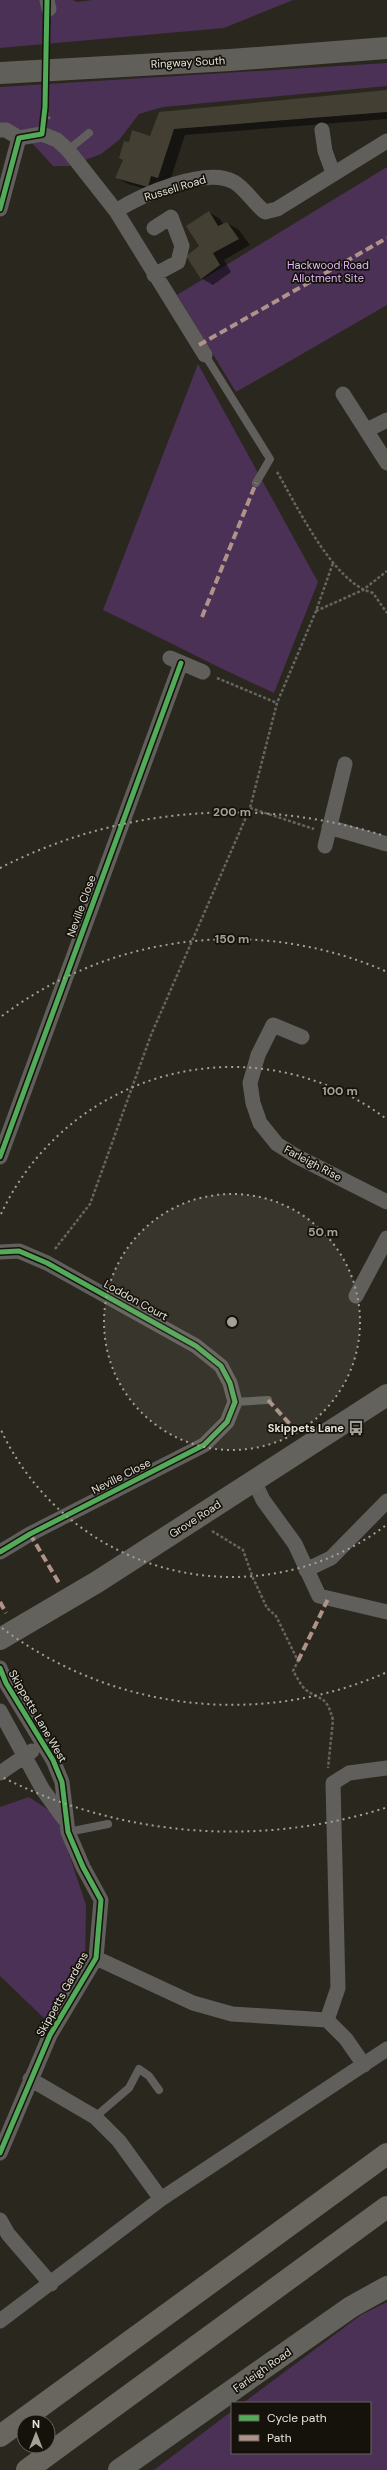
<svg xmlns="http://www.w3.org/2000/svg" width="387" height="2470" viewBox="0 0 387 2470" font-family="'DM Sans',sans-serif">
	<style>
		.green { fill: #4b3156 }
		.shadow { fill: #0007 }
		.building { fill: #433f33 }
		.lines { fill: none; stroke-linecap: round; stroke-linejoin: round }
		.path { stroke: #666561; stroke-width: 2.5; stroke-dasharray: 3 2; stroke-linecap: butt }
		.lane { stroke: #605f5c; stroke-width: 8 }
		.street { stroke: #605f5c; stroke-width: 15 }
		.secondary { stroke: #63625d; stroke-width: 22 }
		.primary { stroke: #615f5a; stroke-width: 22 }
		.highway { stroke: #68665f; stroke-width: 22 }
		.quiet { stroke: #af9288; stroke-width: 4; stroke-dasharray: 8 4; stroke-linecap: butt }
		.cycleway-casing { stroke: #14120b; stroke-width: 8 }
		.cycleway { stroke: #51ab58; stroke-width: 5 }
		.ring { fill: none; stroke: #a4a197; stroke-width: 2; stroke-dasharray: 2 4 }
		.labels { text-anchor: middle; stroke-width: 3.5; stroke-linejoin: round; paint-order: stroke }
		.street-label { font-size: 11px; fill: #e6e2d8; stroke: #14120b }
		.park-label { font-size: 11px; fill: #e4b7fb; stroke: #14120b }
		.poi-label { font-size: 11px; font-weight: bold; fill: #e6e2d8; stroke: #14120b; text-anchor: end }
		.centre { fill: #a4a197; stroke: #14120b; stroke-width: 2 }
		.ring-label { font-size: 12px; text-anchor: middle; font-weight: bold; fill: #a4a197; stroke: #14120b; stroke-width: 3.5; stroke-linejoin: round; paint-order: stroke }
	</style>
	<rect width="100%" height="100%" fill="#2a271e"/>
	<path class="green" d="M0 0H72L78 2 92 0H293L224 28 0 48Z
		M387 63V86L163 107 139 114 119 140 101 154 69 166H53L20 130H0V87Z
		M387 167V305L236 392 177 295Z
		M198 364 318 582 274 693C216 667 160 637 103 610Z
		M29 1797 56 1815 86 1905 85 1964 46 2020 0 1976V1807Z
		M387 2302V2470H154L232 2411V2453H370V2403H243L361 2315Z"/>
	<path class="shadow" d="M387 91V119L185 135 169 184 160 193 128 184 117 178 130 144 150 137 160 113Z
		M209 212 220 219 224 225 227 223 239 230 250 245 224 260 231 272 213 285 201 278 200 246Z"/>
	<path class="building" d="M387 90V112L174 129 158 178 151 176 148 187 115 178 123 160 119 158 124 141 129 142 132 130 150 136 159 112Z
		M209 211 218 226 227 222 239 239 213 253 220 265 201 279 186 256 199 246 186 226Z"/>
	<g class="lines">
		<path class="path" d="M45 107 50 120
			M277 472C298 507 333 583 373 593L387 613
			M316 611 363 590 387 571
			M217 678 277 703
			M250 808 314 829
			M55 1249 90 1204 151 1035 250 808 277 703 316 611 333 563
			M212 1531 243 1550 253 1578 267 1608 276 1616 298 1661 293 1671C297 1677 301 1686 306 1690 323 1702 326 1695 333 1720L328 1768"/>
		<path class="lane" d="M68 150 89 133
			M205 355 270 459 256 483
			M235 1402 268 1400
			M68 1832 108 1824
			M95 2117 129 2088 139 2069 149 2076 159 2090"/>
		<path class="street" d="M47 0 49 9
			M0 130H6L19 138
			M322 130 325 151 333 173
			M19 138 42 134 57 140 68 150 116 211 205 355
			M0 209 19 138
			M116 211C141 195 206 166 234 182 246 189 254 204 265 212L277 209 387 141
			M154 228 171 217 182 246 178 262 154 275
			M343 394 387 463
			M367 430 387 420
			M170 658 203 672
			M329 827 387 844
			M325 846 345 764
			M302 1037 273 1025 258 1055 250 1083 253 1103 260 1123 277 1144 296 1156 387 1202
			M0 1157 181 663
			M0 1252 19 1251 47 1263 196 1346 221 1366 230 1383 235 1402 227 1422 204 1445 30 1534 0 1552
			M356 1296 387 1238
			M254 1481 263 1500 295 1544 319 1596 387 1612
			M306 1570 331 1558 387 1501
			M0 1668 6 1683 53 1760 62 1782 68 1832 83 1867 101 1900 96 1958 50 2035 0 2153
			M0 1711 43 1790 65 1820
			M0 1773 32 1751
			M96 1958 193 2003 232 2014 327 2020 346 2039 364 2065
			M327 2020 338 1988 333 1783 349 1773 387 1768
			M30 2079 95 2117 119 2141 161 2199
			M0 2220 8 2234 51 2284
			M0 2321 161 2199 387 2049"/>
		<path class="secondary" d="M0 1639 97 1582 387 1395
			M119 2470 351 2307 387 2287"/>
		<path class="primary" d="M0 73 230 60 387 48"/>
		<path class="highway" d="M0 2436 387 2154
			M27 2470 387 2207"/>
		<path class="quiet" d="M199 345 387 238
			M202 617 256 483
			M268 1400 298 1433
			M30 1534 59 1583
			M0 1602 6 1613
			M298 1661 328 1599"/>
		<defs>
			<path id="cycleway" d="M19 138 42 134 45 107 47 0
				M0 209 19 138
				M0 1157 181 663
				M0 1252 19 1251 47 1263 196 1346 221 1366 230 1383 235 1402 227 1422 204 1445 30 1534 0 1552
				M0 1668 6 1683 53 1760 62 1782 68 1832 83 1867 101 1900 96 1958 50 2035 0 2153"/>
		</defs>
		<use href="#cycleway" class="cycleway-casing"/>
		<use href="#cycleway" class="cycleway"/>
	</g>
	<circle cx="232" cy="1322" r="128" fill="#a4a197" fill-opacity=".12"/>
	<g class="ring">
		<circle cx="232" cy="1322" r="128"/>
		<path d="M385 1526A255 255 0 0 1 1 1430M1 1214A255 255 0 0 1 385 1118"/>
		<path d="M385 1673A383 383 0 0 1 2 1628M2 1016A383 383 0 0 1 385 971"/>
		<path d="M385 1808A510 510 0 0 1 0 1776M0 868A510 510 0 0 1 385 836"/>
	</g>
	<defs>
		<symbol id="bus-bare" viewBox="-9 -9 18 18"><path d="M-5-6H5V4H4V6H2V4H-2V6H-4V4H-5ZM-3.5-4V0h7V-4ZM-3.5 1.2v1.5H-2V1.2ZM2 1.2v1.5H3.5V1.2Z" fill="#a4a197" stroke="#14120b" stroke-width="2.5" paint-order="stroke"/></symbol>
	</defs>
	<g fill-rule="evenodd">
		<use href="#bus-bare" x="345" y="1417" width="22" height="22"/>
	</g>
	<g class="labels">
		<g class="street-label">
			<text transform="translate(188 62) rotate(-3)" y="4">Ringway South</text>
			<text transform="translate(175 188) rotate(-17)" y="4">Russell Road</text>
			<text transform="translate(81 906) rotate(-70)" y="4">Neville Close</text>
			<text transform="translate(313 1163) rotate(28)" y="4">Farleigh Rise</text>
			<text transform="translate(136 1300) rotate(29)" y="4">Loddon Court</text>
			<text transform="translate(121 1476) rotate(-27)" y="4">Neville Close</text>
			<text transform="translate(195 1519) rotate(-33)" y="4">Grove Road</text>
			<text transform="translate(38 1716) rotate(60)" y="4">Skippetts Lane West</text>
			<text transform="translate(62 1994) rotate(-61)" y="4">Skippetts Gardens</text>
			<text transform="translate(262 2370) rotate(-35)" y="4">Farleigh Road</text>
		</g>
		<g class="park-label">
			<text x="328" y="269">Hackwood Road<tspan x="328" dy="13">Allotment Site</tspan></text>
		</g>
		<g class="poi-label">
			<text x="344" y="1432">Skippets Lane</text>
		</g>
	</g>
	<circle cx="232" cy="1322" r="6" class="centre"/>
	<g class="ring-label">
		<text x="232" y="816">200 m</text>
		<text x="232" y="943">150 m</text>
		<text x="340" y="1095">100 m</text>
		<text x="323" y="1236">50 m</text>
	</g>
	<rect x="231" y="2402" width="140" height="52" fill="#14120b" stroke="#68655d"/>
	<rect x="239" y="2415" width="20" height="6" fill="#51ab58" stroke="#68655d"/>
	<text x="267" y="2422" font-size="12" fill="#e6e2d8">Cycle path</text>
	<rect x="239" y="2435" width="20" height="6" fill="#af9288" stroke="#68655d"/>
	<text x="267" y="2442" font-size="12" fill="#e6e2d8">Path</text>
	<g transform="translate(36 2434)"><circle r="19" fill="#14120b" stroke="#68655d"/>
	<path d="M0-3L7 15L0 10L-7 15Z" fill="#a4a197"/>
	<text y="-6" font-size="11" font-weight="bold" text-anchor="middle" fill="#e6e2d8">N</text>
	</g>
</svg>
